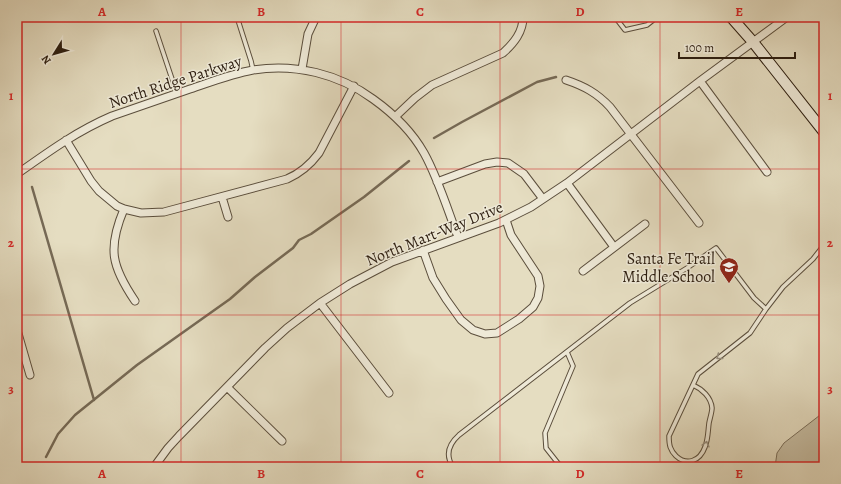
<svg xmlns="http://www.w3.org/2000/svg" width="841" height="484" viewBox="0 0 841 484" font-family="Alegreya,serif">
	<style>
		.green { fill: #c6bda3; stroke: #7a6e5a }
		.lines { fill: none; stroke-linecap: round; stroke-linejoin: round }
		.stream { stroke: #766a56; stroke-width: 2.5 }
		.service-casing { stroke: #5b4e3c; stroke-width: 5.5 }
		.minor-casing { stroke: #5b4e3c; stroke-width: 9 }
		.secondary-casing { stroke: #2d1e10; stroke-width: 12 }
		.service { stroke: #eee9d7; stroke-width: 3.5 }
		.minor { stroke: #eee9d7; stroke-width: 7 }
		.secondary { stroke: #eee9d7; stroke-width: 10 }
		.oneway { stroke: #978e7d }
		.grid { fill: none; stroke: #d62828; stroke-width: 1; stroke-opacity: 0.55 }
		.labels { text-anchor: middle; stroke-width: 3; stroke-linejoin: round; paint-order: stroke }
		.street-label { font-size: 16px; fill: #2d1e10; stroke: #eee9d7 }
		.poi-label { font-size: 16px; fill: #2d1e10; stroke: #eee9d7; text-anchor: end }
		.neatline { fill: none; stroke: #d62828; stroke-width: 1.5 }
		.grid-label { font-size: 13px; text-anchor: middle; font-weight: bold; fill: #d62828 }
	</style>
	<rect width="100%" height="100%" fill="#e5ddc1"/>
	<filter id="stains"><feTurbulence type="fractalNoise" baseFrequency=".005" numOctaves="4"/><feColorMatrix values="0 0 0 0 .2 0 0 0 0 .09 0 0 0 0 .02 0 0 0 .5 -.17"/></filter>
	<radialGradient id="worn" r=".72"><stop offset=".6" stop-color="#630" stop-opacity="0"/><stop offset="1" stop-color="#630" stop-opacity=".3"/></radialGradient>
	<path class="green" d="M824 412V467H775L777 453 784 443Z"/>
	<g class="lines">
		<path class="stream" d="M434 138 462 122 537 82 556 77
			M32 187 94 400
			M46 457 58 434 75 415 137 365 230 299 255 277 293 248 299 240 311 234 364 197 409 161"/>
		<defs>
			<path id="service" d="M237 17 251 61 253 70
				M615 17 625 30 647 25 657 17
				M156 31 177 94
				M693 385C702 389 711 397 712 408 712 412 710 418 709 423 708 431 708 440 705 447 700 461 687 466 676 456 670 450 669 445 669 436L698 374 750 333 766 309 783 287 813 259 824 245
				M453 467C445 455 449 444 459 435L630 303 687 268 716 248 754 298 766 309
				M561 467 546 448 545 433 573 366 567 352"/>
			<path id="minor" d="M302 69 308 34 316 17
				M566 80C584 86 597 93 610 107L699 223
				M700 81 767 172
				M396 116 415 98 432 85 503 53C514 43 523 32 523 17
				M66 140 91 181 99 191 117 206 124 209 141 213 164 212 287 179C301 173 310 165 319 153L354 86
				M17 174C48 152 77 131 112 116 138 107 164 98 190 89 211 82 231 74 253 70 295 63 339 74 373 99 394 114 411 130 424 153 438 178 448 211 458 237
				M437 182 485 164 497 162 508 163 524 174 543 199
				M567 183 614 247
				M222 197 228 217
				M124 209C107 249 112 267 135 301
				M423 250 433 278 446 299 461 320 473 330 485 334 497 333 519 319 533 307 538 298 540 286 538 276 511 235 506 220
				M583 271 645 224
				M320 303 389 393
				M17 330 30 375
				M227 387 282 441
				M154 467 168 448 179 436 265 348 287 328 320 303 350 284 392 262 499 223 531 207 567 183 700 81 787 17"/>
			<path id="secondary" d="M731 17 753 42 824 132"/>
		</defs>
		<use href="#service" class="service-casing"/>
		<use href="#minor" class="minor-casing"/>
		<use href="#secondary" class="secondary-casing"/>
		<use href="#service" class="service"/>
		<use href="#minor" class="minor"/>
		<use href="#secondary" class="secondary"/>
	</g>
	<defs><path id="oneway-chevron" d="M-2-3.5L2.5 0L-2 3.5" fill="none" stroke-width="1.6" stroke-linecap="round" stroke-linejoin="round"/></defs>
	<g class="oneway">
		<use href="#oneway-chevron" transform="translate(719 357) rotate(142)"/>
		<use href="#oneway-chevron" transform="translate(706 444) rotate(-76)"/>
	</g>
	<path class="grid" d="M181 17V467M341 17V467M500 17V467M660 17V467M17 169H824M17 315H824"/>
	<defs>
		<symbol id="school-pin" viewBox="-11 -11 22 30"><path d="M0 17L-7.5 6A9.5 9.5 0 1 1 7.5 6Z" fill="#8f2418" stroke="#eee9d7"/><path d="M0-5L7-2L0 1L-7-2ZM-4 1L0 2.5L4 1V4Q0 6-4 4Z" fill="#fff"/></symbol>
	</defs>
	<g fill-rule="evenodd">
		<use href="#school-pin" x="718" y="256" width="22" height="30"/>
	</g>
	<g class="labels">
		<g class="street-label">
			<text transform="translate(175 81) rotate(-18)" y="6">North Ridge Parkway</text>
			<text transform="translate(434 233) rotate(-22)" y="6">North Mart-Way Drive</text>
		</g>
		<g class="poi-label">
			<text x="715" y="264">Santa Fe Trail<tspan x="715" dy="18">Middle School</tspan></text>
		</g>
	</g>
	<rect width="841" height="484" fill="none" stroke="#e5ddc1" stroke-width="44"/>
	<g transform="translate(54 54) rotate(233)" stroke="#eee9d7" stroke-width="3" paint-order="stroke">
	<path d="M0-3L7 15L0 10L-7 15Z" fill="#2d1e10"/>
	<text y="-6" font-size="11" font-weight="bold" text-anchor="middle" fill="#2d1e10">N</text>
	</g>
	<path d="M679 52v6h116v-6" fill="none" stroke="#2d1e10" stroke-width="2"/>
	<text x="685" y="52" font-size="12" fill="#2d1e10" stroke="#eee9d7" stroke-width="3" paint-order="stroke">100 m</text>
	<rect x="22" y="22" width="797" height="440" class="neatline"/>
	<g class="grid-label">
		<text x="102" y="16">A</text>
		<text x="261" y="16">B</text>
		<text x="420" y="16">C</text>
		<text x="580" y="16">D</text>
		<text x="739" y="16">E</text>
		<text x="11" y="100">1</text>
		<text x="830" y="100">1</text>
		<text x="11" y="247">2</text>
		<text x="830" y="247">2</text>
		<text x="11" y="393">3</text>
		<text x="830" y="393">3</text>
		<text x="102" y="478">A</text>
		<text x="261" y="478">B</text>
		<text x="420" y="478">C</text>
		<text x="580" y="478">D</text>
		<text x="739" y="478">E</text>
	</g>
	<rect width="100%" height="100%" filter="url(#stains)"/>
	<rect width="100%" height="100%" fill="url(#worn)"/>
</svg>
